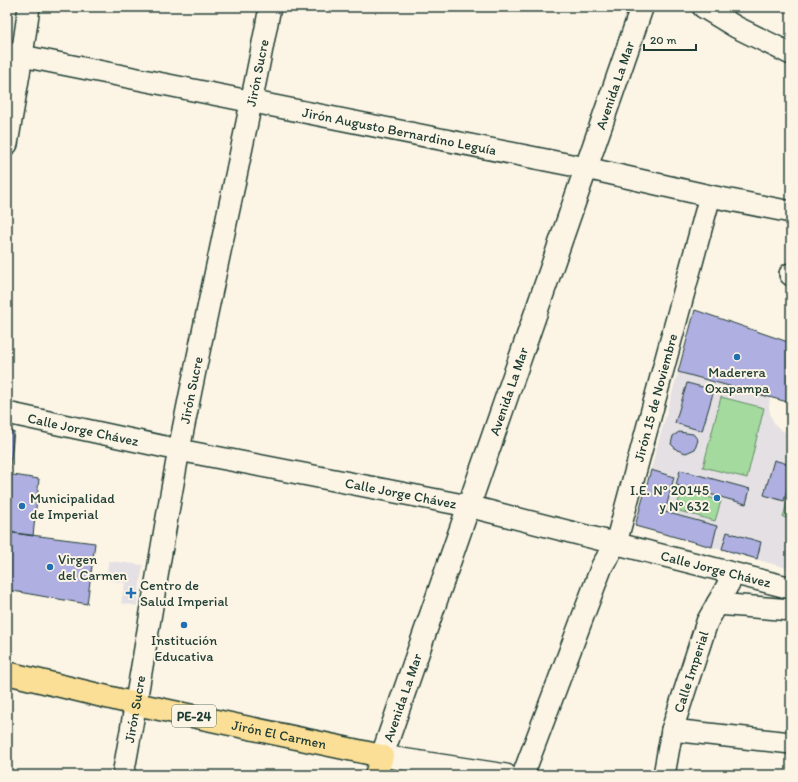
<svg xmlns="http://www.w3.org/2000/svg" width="798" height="782" viewBox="0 0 798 782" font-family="Itim,sans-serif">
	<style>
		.built { fill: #e5e0e4 }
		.green { fill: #a4da9d; stroke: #628c68 }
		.building { fill: #afafe1; stroke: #1f3d34 }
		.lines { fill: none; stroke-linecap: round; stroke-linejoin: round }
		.minor-casing { stroke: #1f3d34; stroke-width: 24 }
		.secondary-casing { stroke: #1f3d34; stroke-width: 25 }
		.trunk-casing { stroke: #1f3d34; stroke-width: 25 }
		.minor { stroke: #fcf5e5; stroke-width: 21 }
		.secondary { stroke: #fcf5e5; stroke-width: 22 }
		.trunk { stroke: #fbdf96; stroke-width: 22 }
		.poi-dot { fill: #1f6fb2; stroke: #fcf5e5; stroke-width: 1.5 }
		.labels { text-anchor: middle; stroke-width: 4; stroke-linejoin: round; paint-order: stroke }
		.shield { fill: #fcf5e5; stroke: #617469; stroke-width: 1 }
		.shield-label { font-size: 13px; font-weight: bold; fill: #1f3d34 }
		.street-label { font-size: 14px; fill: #1f3d34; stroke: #fcf5e5 }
		.poi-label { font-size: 14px; fill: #1f3d34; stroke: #fcf5e5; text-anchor: start }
	</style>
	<rect width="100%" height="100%" fill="#fcf5e5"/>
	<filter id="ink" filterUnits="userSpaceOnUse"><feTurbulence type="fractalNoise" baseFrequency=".025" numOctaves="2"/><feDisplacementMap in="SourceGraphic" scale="8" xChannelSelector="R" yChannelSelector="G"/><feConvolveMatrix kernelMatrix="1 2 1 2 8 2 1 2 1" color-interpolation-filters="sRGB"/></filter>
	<g filter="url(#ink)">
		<path class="built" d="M678 372 770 397 769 408 771 417 775 425 783 431 791 434V569L635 526Z
			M108 561 143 565 137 606 121 603 125 583 107 580Z"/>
		<path class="green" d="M721 397 764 408 747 478 703 467Z
			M791 488V519L783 517Z
			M682 489 721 501 715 521 676 510Z"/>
		<path class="building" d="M695 310 791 343V403L678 372Z
			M687 383 714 390 702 431 675 423Z
			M7 431 14 432 11 458H7Z
			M679 432 693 434 698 440 695 449 686 453 677 450 671 444 673 436Z
			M7 458H11L9 474H7Z
			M774 460 791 465V474L784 501 764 495Z
			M651 470 674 477 665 512 717 526 712 547 635 526Z
			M680 470 750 489 746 504 676 485Z
			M7 474 39 479 33 536 7 532Z
			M7 532 95 543 87 604 7 590Z
			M727 532 761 542 757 559 722 549Z"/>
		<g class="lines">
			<defs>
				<g id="minor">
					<path d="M703 7 736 27 791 54"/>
					<path id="s1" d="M7 53 586 168 710 196 791 212"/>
					<path d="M7 144 22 56 29 7"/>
					<path d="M790 274 791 275"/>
					<path id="s2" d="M7 413 179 450 468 506 791 588"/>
					<path d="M717 604 791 610"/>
					<path d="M672 730 791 743"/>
					<path d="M382 756 506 775"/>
					<path id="s3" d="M123 775C143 667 159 558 179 450 208 302 242 155 270 7"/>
					<path id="s4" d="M523 775 602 566 616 543 710 196"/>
					<path id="s5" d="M664 775 672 730 707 622 734 574"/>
				</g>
				<g id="secondary">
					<path id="s6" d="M382 756 642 7"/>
				</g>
				<g id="trunk">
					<path id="s7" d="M7 673 136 704 382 756 376 775"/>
				</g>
			</defs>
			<use href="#minor" class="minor-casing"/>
			<use href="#secondary" class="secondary-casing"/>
			<use href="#trunk" class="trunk-casing"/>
			<use href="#minor" class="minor"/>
			<use href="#secondary" class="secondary"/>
			<use href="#trunk" class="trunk"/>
		</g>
	</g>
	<g class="poi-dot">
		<circle cx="737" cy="357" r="4"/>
		<circle cx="717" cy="498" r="4"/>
		<circle cx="22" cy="506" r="4"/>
		<circle cx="50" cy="567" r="4"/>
		<path d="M129 587h4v4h4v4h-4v4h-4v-4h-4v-4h4z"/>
		<circle cx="184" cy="625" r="4"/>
	</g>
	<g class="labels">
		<rect class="shield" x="172" y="705" width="44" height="22" rx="3"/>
		<g class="shield-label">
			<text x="194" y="721">PE-24</text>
		</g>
		<g class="street-label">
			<text dy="5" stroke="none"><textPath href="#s3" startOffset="715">Jirón Sucre</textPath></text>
			<text dy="5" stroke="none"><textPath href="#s6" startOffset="710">Avenida La Mar</textPath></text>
			<text dy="5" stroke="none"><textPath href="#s1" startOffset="400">Jirón Augusto Bernardino Leguía</textPath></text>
			<text dy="5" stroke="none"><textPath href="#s3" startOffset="391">Jirón Sucre</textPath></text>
			<text dy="5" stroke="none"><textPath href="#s6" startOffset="386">Avenida La Mar</textPath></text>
			<text dy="5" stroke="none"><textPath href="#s4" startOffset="401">Jirón 15 de Noviembre</textPath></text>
			<text dy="5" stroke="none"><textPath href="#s2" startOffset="78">Calle Jorge Chávez</textPath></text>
			<text dy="5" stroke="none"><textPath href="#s2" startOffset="402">Calle Jorge Chávez</textPath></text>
			<text dy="5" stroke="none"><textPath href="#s2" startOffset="726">Calle Jorge Chávez</textPath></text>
			<text dy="5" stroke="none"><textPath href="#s5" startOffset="107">Calle Imperial</textPath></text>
			<text dy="5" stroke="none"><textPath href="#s6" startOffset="62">Avenida La Mar</textPath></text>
			<text dy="5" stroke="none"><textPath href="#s3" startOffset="67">Jirón Sucre</textPath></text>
			<text dy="5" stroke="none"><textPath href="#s7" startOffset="279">Jirón El Carmen</textPath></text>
		</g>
		<g class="poi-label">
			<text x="737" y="377" text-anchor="middle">Maderera<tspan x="737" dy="16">Oxapampa</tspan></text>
			<text x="709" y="495" text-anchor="end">I.E. Nº 20145<tspan x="709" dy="16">y Nº 632</tspan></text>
			<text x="30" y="503">Municipalidad<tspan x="30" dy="16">de Imperial</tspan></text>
			<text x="58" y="564">Virgen<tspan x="58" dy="16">del Carmen</tspan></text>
			<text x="140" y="590">Centro de<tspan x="140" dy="16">Salud Imperial</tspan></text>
			<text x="184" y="645" text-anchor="middle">Institución<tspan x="184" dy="16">Educativa</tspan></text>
		</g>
	</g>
	<rect width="798" height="782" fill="none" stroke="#fcf5e5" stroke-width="24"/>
	<rect x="12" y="12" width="774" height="758" fill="none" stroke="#1f3d34" stroke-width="1.5" filter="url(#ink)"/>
	<path d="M644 44v6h52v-6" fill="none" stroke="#1f3d34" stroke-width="2"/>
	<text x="650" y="44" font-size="12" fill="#1f3d34" stroke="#fcf5e5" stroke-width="3" paint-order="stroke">20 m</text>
</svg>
